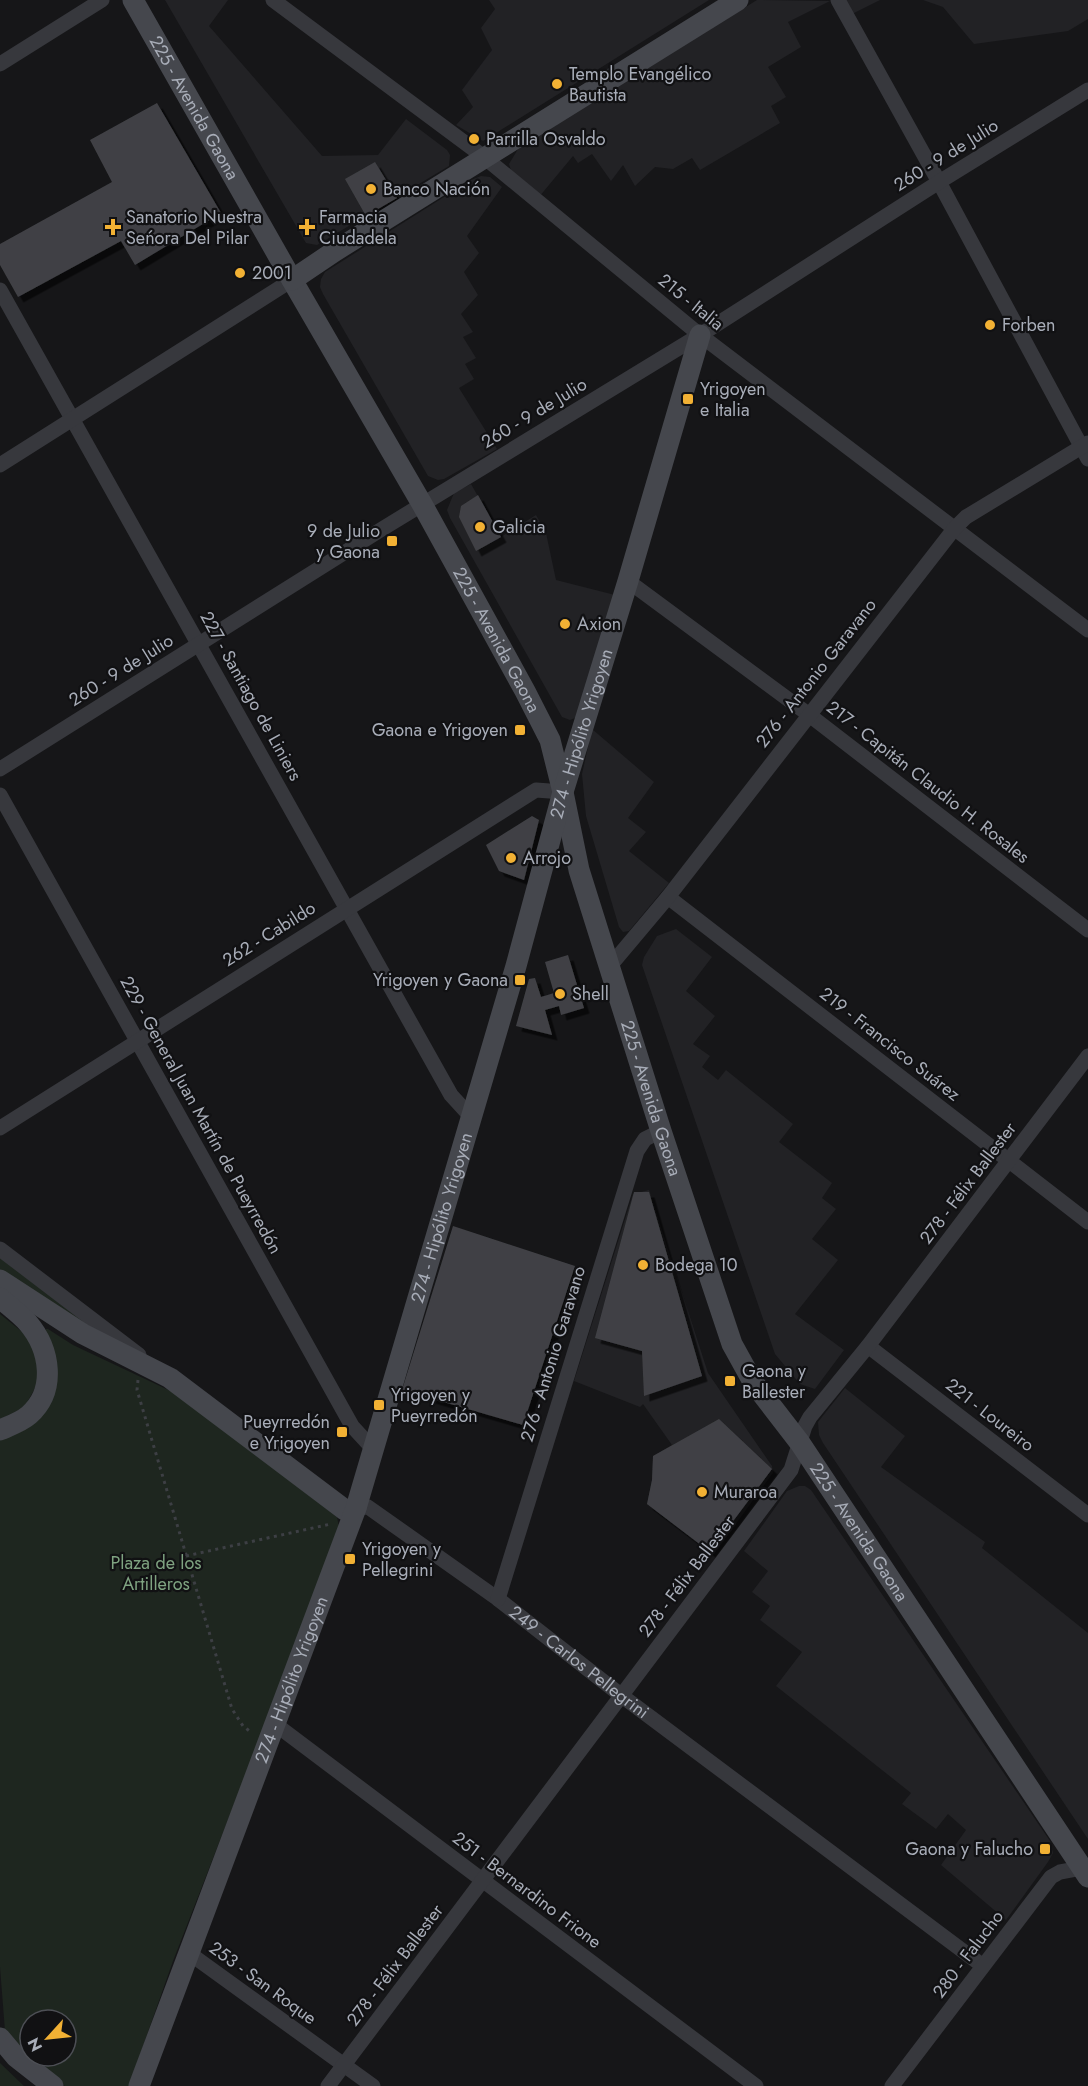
<svg xmlns="http://www.w3.org/2000/svg" width="1088" height="2086" viewBox="0 0 1088 2086" font-family="Jost,sans-serif">
	<style>
		.built { fill: #222225 }
		.green { fill: #1e261f; fill-rule: evenodd }
		.building { fill: #404145; filter: url(#shadow) }
		.lines { fill: none; stroke-linecap: round; stroke-linejoin: round }
		.path { stroke: #3d3f44; stroke-width: 3; stroke-dasharray: 3 4.5; stroke-linecap: butt }
		.street { stroke: #37383d; stroke-width: 15 }
		.secondary { stroke: #45474d; stroke-width: 21 }
		.poi-dot { fill: #f2b134; stroke: #111113; stroke-width: 2 }
		.labels { text-anchor: middle; stroke-width: 4.5; stroke-linejoin: round; paint-order: stroke }
		.poi-label { font-size: 18px; fill: #a8adb8; stroke: #111113; text-anchor: start }
		.street-label { font-size: 18px; fill: #a8adb8; stroke: #111113 }
		.park-label { font-size: 18px; fill: #7fa381; stroke: #111113 }
	</style>
	<defs>
		<filter id="shadow"><feDropShadow dx="5.5" dy="5.5" stdDeviation="0" flood-color="#0009"/></filter>
	</defs>
	<rect width="100%" height="100%" fill="#161618"/>
	<path class="built" d="M165 0H228L209 26 322 156 378 155 406 119 447 150 450 155 449 166 317 245 306 243Z
		M489 0H709L483 141 456 125 473 107 462 90 492 50 481 28 495 9Z
		M757 0 830 1 788 22 801 47 768 67 786 97 771 106 780 123 700 170 692 158 673 169 655 167 635 186 623 165 611 181 592 154 578 163 573 156 539 197 512 173 509 164 518 149Z
		M845 0H880L852 14Z
		M923 0H1088V19L1068 31 974 44 943 7Z
		M481 176 490 177 502 187 467 236 479 253 464 272 478 295 461 314 473 332 463 337 476 358 465 364 474 379 459 388 497 449 444 479 438 480 428 476 323 294 320 287 321 279 325 272 471 180Z
		M471 484 501 537 536 515 546 533 556 580 615 595 577 717 570 720 562 717 450 518 447 510 454 493Z
		M592 729 654 782 628 818 646 832 629 851 669 883 629 931 623 932 619 927 586 816 582 774Z
		M676 929 712 957 686 991 715 1016 693 1044 710 1056 702 1067 718 1080 726 1070 793 1124 779 1142 832 1183 822 1198 836 1209 812 1239 838 1260 795 1314 844 1350 815 1389 800 1384 775 1354 642 965 644 957 657 936Z
		M649 1190 708 1373 772 1466 773 1473 714 1554 647 1504 652 1480 653 1456 672 1445 643 1404 640 1407 574 1381 633 1194Z
		M845 1388 905 1436 881 1467 985 1542 982 1548 1088 1633V1839L823 1443 819 1435 818 1422Z
		M799 1486H805L811 1490 1050 1841 1053 1853 1048 1862 1006 1920 941 1865 966 1830 948 1814 936 1829 902 1804 911 1793 776 1686 802 1652 760 1620 770 1606 752 1592 768 1571 744 1551 787 1491Z"/>
	<path class="green" d="M0 1255 114 1342 0 1271Z
		M0 1314 31 1339 41 1377 24 1408 0 1419Z
		M46 1329H48L73 1345 179 1395 337 1517 340 1532 173 1961 129 2086H65L14 2045 5 2031 0 1967V1437L36 1419ZM30 2020H66V2056H30Z
		M0 2063 24 2086H0Z"/>
	<path class="building" d="M157 103 221 213 135 265 121 241 18 297 0 265V244L112 182 90 140Z
		M375 162 397 198 366 216 345 179Z
		M478 495 501 537 476 551 459 517 461 506Z
		M532 816 539 820 524 880 499 871 486 845Z
		M568 955 584 1008 561 1015 559 1006 545 1010 552 1035 516 1026 529 979 535 978 541 997 554 993 545 962Z
		M634 1192H649L702 1376 644 1396 642 1351 595 1338Z
		M453 1226 575 1266 523 1425 402 1390Z
		M719 1419 772 1469 710 1552 647 1504 652 1480 653 1456Z"/>
	<g class="lines">
		<path class="path" d="M138 1380 137 1390 232 1709 243 1726 252 1733
			M186 1556 331 1524"/>
		<g class="street">
			<path d="M273 0 484 157 700 335 1088 630"/>
			<path d="M838 0 939 182 1088 459"/>
			<path d="M0 64 102 0"/>
			<path d="M0 290 451 1095 472 1118"/>
			<path d="M0 465 292 280"/>
			<path d="M628 581 808 714 1088 930"/>
			<path d="M0 769 382 529 700 335 939 182 1088 90"/>
			<path d="M0 795 352 1426 374 1450"/>
			<path d="M668 897 1088 1222"/>
			<path d="M610 966 668 897 954 529 966 517 1088 443"/>
			<path d="M0 1128 536 790 563 792"/>
			<path d="M0 1249 139 1355"/>
			<path d="M868 1346 1088 1515"/>
			<path id="s1" d="M356 1508 368 1507 498 1599 622 1696 983 1966"/>
			<path d="M498 1599 637 1151 645 1139 661 1131"/>
			<path d="M275 1724 756 2086"/>
			<path d="M189 1953 373 2086"/>
			<path d="M328 2086 791 1470 805 1426 810 1417 868 1346 1088 1056"/>
			<path d="M892 2086 1051 1877 1060 1872 1088 1867"/>
		</g>
		<g class="secondary">
			<path id="s2" d="M133 0 292 280 422 504 525 691 550 740 563 792 579 870 661 1131 732 1344 753 1382 800 1443 1088 1877"/>
			<path d="M292 280 335 251 738 0"/>
			<path d="M0 1280 83 1334 170 1378 345 1510 356 1508"/>
			<path d="M0 1298C9 1306 20 1314 28 1323 50 1349 57 1390 29 1415 21 1422 9 1426 0 1430"/>
			<path d="M0 2038 16 2057 53 2086"/>
			<path id="s3" d="M139 2086 356 1508 516 966 563 792 628 581 700 335"/>
		</g>
	</g>
	<g class="poi-dot">
		<circle cx="557" cy="84" r="6"/>
		<circle cx="474" cy="139" r="6"/>
		<circle cx="371" cy="189" r="6"/>
		<path d="M110 218h6v6h6v6h-6v6h-6v-6h-6v-6h6z"/>
		<path d="M304 218h6v6h6v6h-6v6h-6v-6h-6v-6h6z"/>
		<circle cx="240" cy="273" r="6"/>
		<circle cx="990" cy="325" r="6"/>
		<rect x="682" y="393" width="12" height="12" rx="3"/>
		<circle cx="480" cy="527" r="6"/>
		<rect x="386" y="535" width="12" height="12" rx="3"/>
		<circle cx="565" cy="624" r="6"/>
		<rect x="514" y="724" width="12" height="12" rx="3"/>
		<circle cx="511" cy="858" r="6"/>
		<rect x="514" y="974" width="12" height="12" rx="3"/>
		<circle cx="560" cy="994" r="6"/>
		<circle cx="643" cy="1265" r="6"/>
		<rect x="724" y="1375" width="12" height="12" rx="3"/>
		<rect x="373" y="1399" width="12" height="12" rx="3"/>
		<rect x="336" y="1426" width="12" height="12" rx="3"/>
		<circle cx="702" cy="1492" r="6"/>
		<rect x="344" y="1553" width="12" height="12" rx="3"/>
		<rect x="1039" y="1843" width="12" height="12" rx="3"/>
	</g>
	<g class="labels">
		<g class="poi-label">
			<text x="569" y="80">Templo Evangélico<tspan x="569" dy="21">Bautista</tspan></text>
			<text x="486" y="145">Parrilla Osvaldo</text>
			<text x="383" y="195">Banco Nación</text>
			<text x="126" y="223">Sanatorio Nuestra<tspan x="126" dy="21">Seńora Del Pilar</tspan></text>
			<text x="319" y="223">Farmacia<tspan x="319" dy="21">Ciudadela</tspan></text>
			<text x="252" y="279">2001</text>
			<text x="1002" y="331">Forben</text>
			<text x="700" y="395">Yrigoyen<tspan x="700" dy="21">e Italia</tspan></text>
			<text x="492" y="533">Galicia</text>
			<text x="380" y="537" text-anchor="end">9 de Julio<tspan x="380" dy="21">y Gaona</tspan></text>
			<text x="577" y="630">Axion</text>
			<text x="508" y="736" text-anchor="end">Gaona e Yrigoyen</text>
			<text x="523" y="864">Arrojo</text>
			<text x="508" y="986" text-anchor="end">Yrigoyen y Gaona</text>
			<text x="572" y="1000">Shell</text>
			<text x="655" y="1271">Bodega 10</text>
			<text x="742" y="1377">Gaona y<tspan x="742" dy="21">Ballester</tspan></text>
			<text x="391" y="1401">Yrigoyen y<tspan x="391" dy="21">Pueyrredón</tspan></text>
			<text x="330" y="1428" text-anchor="end">Pueyrredón<tspan x="330" dy="21">e Yrigoyen</tspan></text>
			<text x="714" y="1498">Muraroa</text>
			<text x="362" y="1555">Yrigoyen y<tspan x="362" dy="21">Pellegrini</tspan></text>
			<text x="1033" y="1855" text-anchor="end">Gaona y Falucho</text>
		</g>
		<g class="street-label">
			<text dy="6" stroke="none"><textPath href="#s2" startOffset="124">225 - Avenida Gaona</textPath></text>
			<text transform="translate(946 155) rotate(-32)" y="6">260 - 9 de Julio</text>
			<text transform="translate(691 302) rotate(39)" y="6">215 - Italia</text>
			<text transform="translate(534 413) rotate(-31)" y="6">260 - 9 de Julio</text>
			<text dy="6" stroke="none"><textPath href="#s2" startOffset="736">225 - Avenida Gaona</textPath></text>
			<text transform="translate(121 670) rotate(-32)" y="6">260 - 9 de Julio</text>
			<text transform="translate(816 673) rotate(-52)" y="6">276 - Antonio Garavano</text>
			<text transform="translate(251 696) rotate(61)" y="6">227 - Santiago de Liniers</text>
			<text dy="6" stroke="none"><textPath href="#s3" startOffset="1424">274 - Hipólito Yrigoyen</textPath></text>
			<text transform="translate(928 782) rotate(38)" y="6">217 - Capitán Claudio H. Rosales</text>
			<text transform="translate(269 934) rotate(-32)" y="6">262 - Cabildo</text>
			<text transform="translate(890 1044) rotate(38)" y="6">219 - Francisco Suárez</text>
			<text dy="6" stroke="none"><textPath href="#s2" startOffset="1222">225 - Avenida Gaona</textPath></text>
			<text transform="translate(201 1115) rotate(61)" y="6">229 - General Juan Martín de Pueyrredón</text>
			<text transform="translate(968 1183) rotate(-53)" y="6">278 - Félix Ballester</text>
			<text dy="6" stroke="none"><textPath href="#s3" startOffset="920">274 - Hipólito Yrigoyen</textPath></text>
			<text transform="translate(553 1354) rotate(-73)" y="6">276 - Antonio Garavano</text>
			<text transform="translate(990 1415) rotate(38)" y="6">221 - Loureiro</text>
			<text dy="6" stroke="none"><textPath href="#s2" startOffset="1708">225 - Avenida Gaona</textPath></text>
			<text transform="translate(687 1576) rotate(-53)" y="6">278 - Félix Ballester</text>
			<text dy="6" stroke="none"><textPath href="#s1" startOffset="274">249 - Carlos Pellegrini</textPath></text>
			<text dy="6" stroke="none"><textPath href="#s3" startOffset="434">274 - Hipólito Yrigoyen</textPath></text>
			<text transform="translate(527 1890) rotate(37)" y="6">251 - Bernardino Frione</text>
			<text transform="translate(968 1954) rotate(-53)" y="6">280 - Falucho</text>
			<text transform="translate(395 1965) rotate(-53)" y="6">278 - Félix Ballester</text>
			<text transform="translate(263 1983) rotate(36)" y="6">253 - San Roque</text>
		</g>
		<g class="park-label">
			<text x="156" y="1569">Plaza de los<tspan x="156" dy="21">Artilleros</tspan></text>
		</g>
	</g>
	<g transform="translate(48 2038) rotate(243)"><circle r="28" fill="#111113" stroke="#4d4f55" stroke-width="1.5"/>
	<path d="M0-4.5L10 22L0 15L-10 22Z" fill="#f2b134"/>
	<text y="-9" font-size="16" font-weight="bold" text-anchor="middle" fill="#a8adb8">N</text>
	</g>
</svg>
